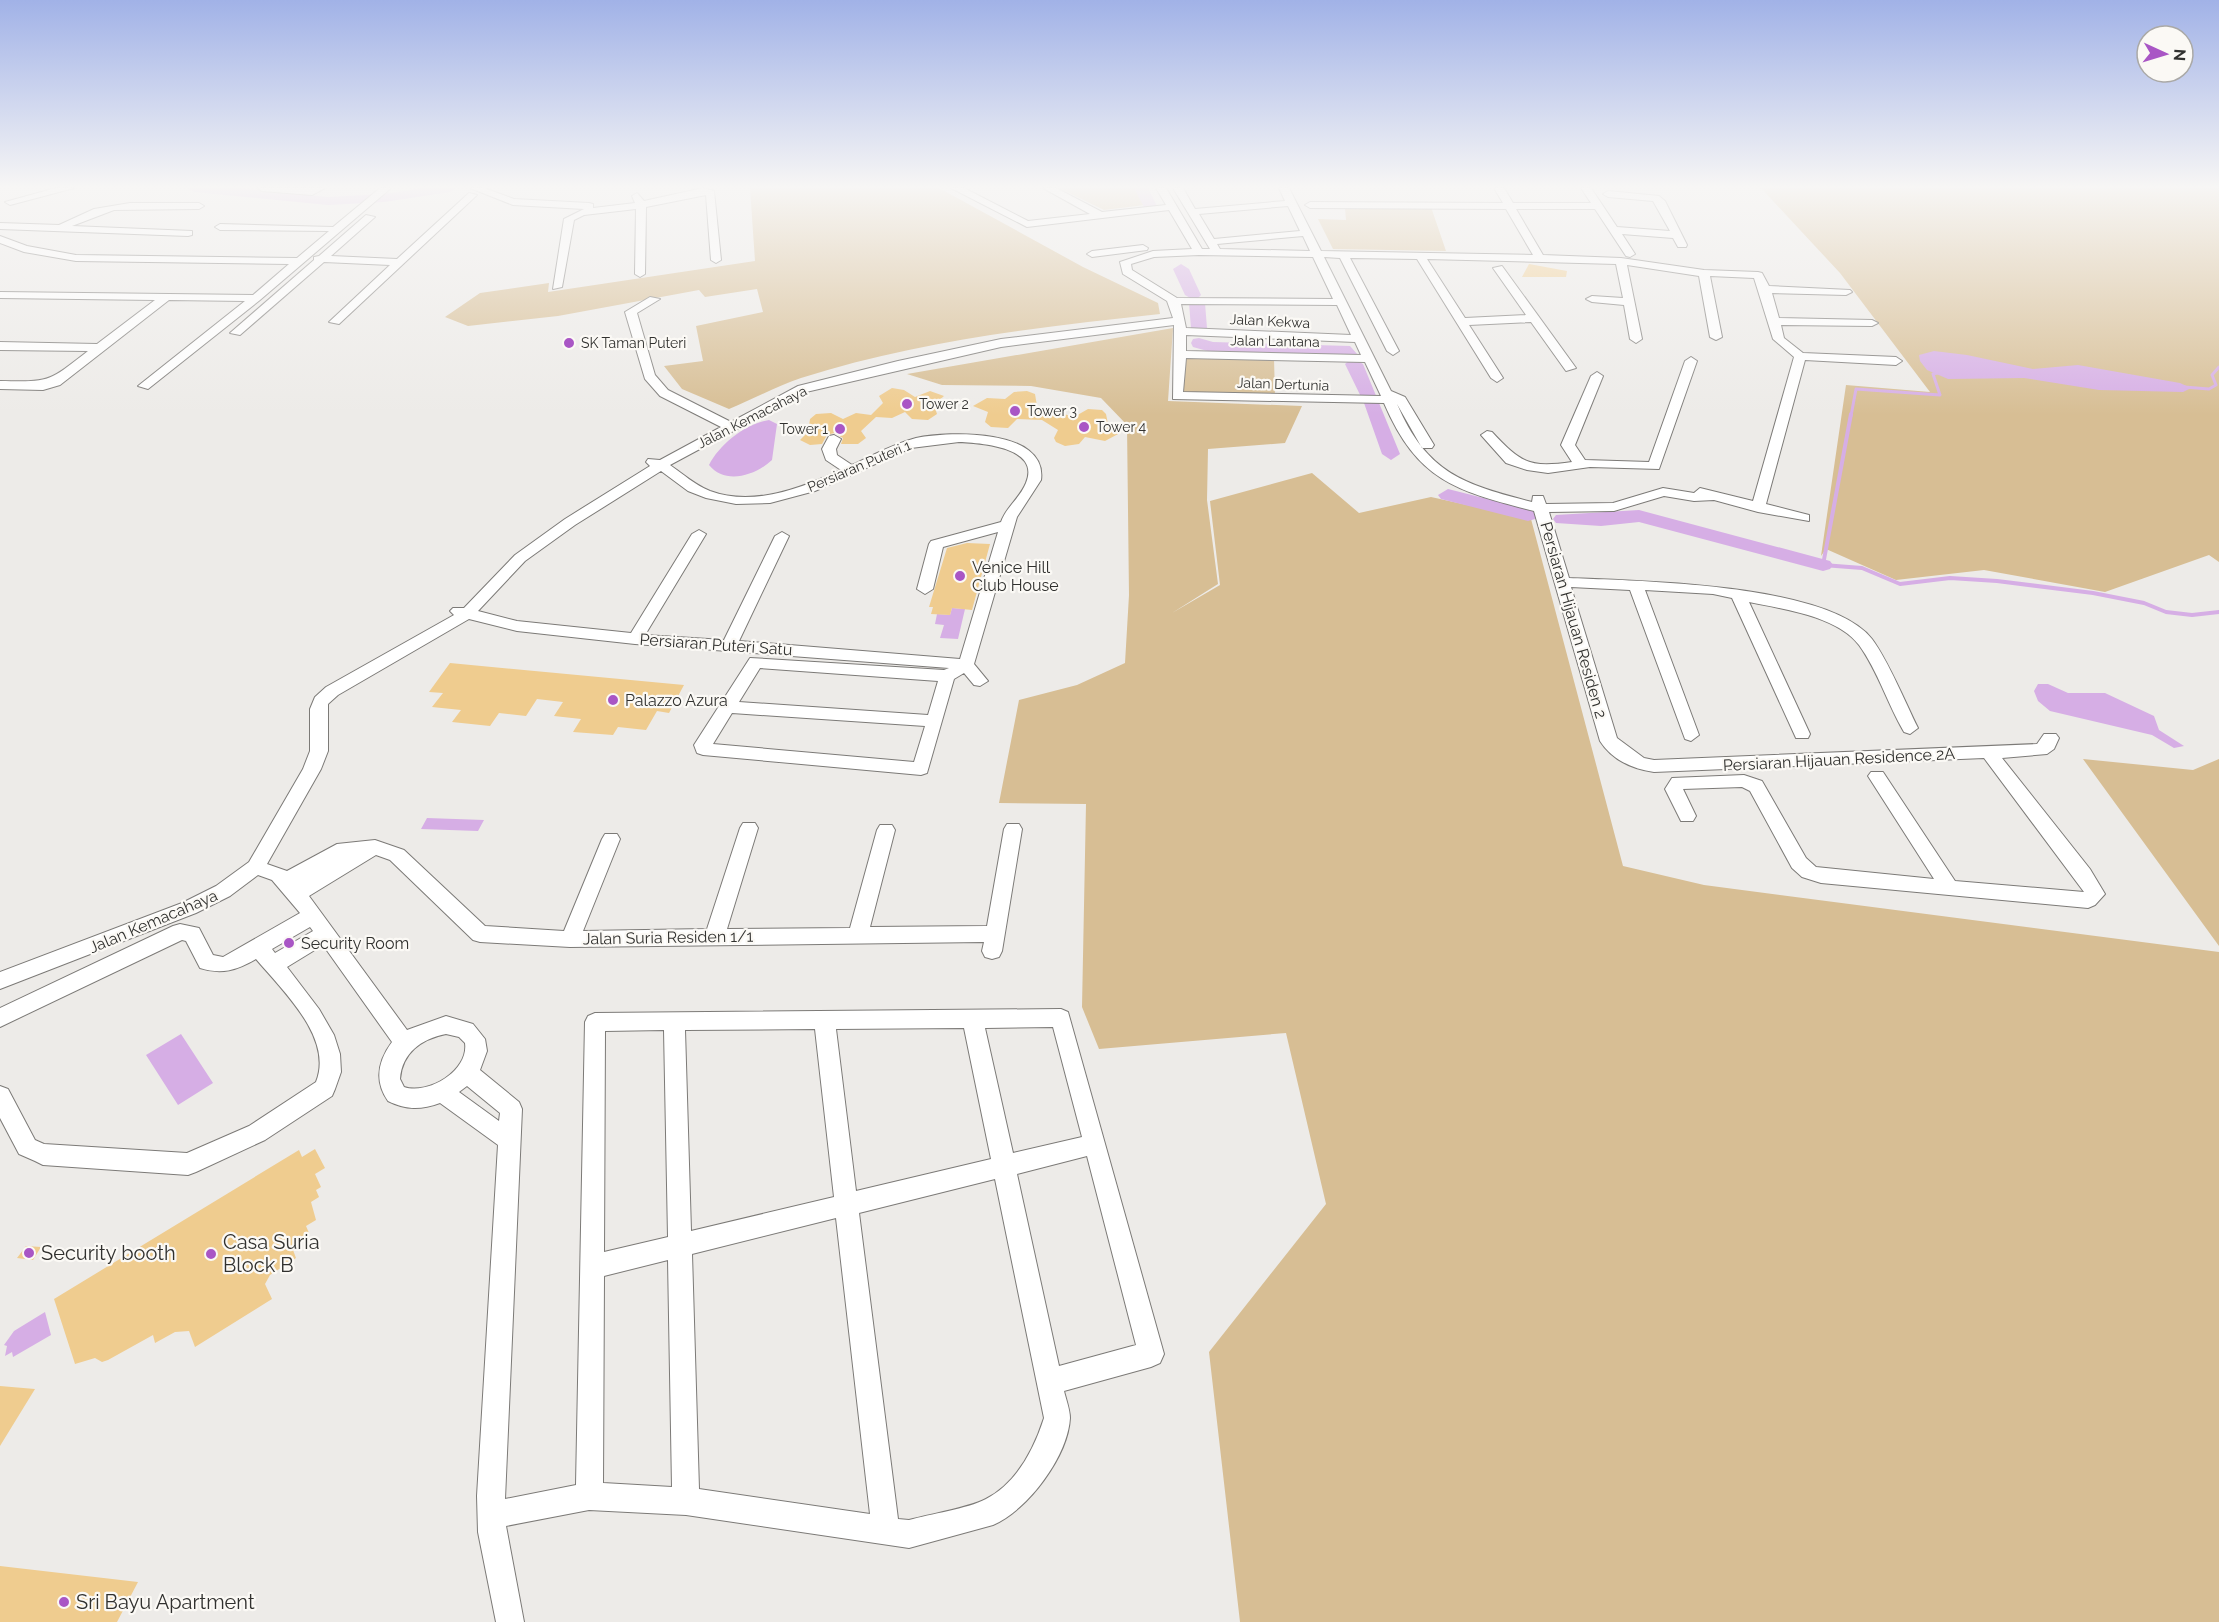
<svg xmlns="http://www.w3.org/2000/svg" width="2219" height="1622" viewBox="0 0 2219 1622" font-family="Raleway,sans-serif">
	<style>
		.green { fill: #d7be94 }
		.water { fill: #d6aee5 }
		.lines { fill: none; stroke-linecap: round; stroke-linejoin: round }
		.stream-far1 { stroke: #d6aee5; stroke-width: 3 }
		.stream { stroke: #d6aee5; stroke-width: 4 }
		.river { fill: #d6aee5; fill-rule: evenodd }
		.building { fill: #efcc8f }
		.minor-casing { stroke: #7c7a77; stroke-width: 2 }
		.minor { fill: #fff; fill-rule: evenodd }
		.poi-dot { fill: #a956c5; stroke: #fbf9f5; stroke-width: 2 }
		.labels { text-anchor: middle; stroke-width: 4.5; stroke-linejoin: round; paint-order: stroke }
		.far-street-label { font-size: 14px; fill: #31312f; stroke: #fbf9f5 }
		.far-poi-label { font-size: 14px; fill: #31312f; stroke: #fbf9f5; text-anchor: start }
		.poi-label { font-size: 16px; fill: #31312f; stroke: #fbf9f5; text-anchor: start }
		.street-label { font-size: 16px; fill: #31312f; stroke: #fbf9f5 }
		.near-poi-label { font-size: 20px; fill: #31312f; stroke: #fbf9f5; text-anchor: start }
	</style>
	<rect width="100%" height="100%" fill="#edebe8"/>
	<path class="green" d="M750 188H939L1083 267 1158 303 1160 314C1039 327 918 341 801 378 777 386 753 399 729 409L682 389 664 366 703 361 696 326 763 312 757 289 705 297 699 290 558 316 468 326 445 317 480 293 549 283 548 292 755 261Z
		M1059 188H1137L1145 205 1104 210Z
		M1761 188H2219V562L2209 555 2105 592 1984 570 1896 580 1826 549 1821 556 1846 385 1930 392 1840 273Z
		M1431 207 1446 251 1333 249 1318 219 1346 220 1345 208Z
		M1173 328 1168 401 1302 406 1285 443 1208 449 1207 500 1218 584 1172 613 1220 585 1210 501 1312 473 1359 513 1431 497 1531 519 1623 866 1704 885 2219 952V1622H1240L1209 1352 1326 1204 1286 1033 1099 1049 1082 1007 1086 804 999 803 1019 700 1077 685 1125 663 1129 595 1127 425 1101 398 1031 386 942 385 907 374Z
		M1182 356 1274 358 1275 397 1180 395Z
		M2083 759 2193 770 2219 759V946Z"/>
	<path class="water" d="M1934 351 1967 355 2033 369 2078 365 2180 383 2191 388 2183 392 2099 390 2024 378 1948 379 1927 370 1920 361 1919 355Z
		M769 420 777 424 772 460C755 476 725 485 709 465 720 444 745 424 769 420Z
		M952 608 965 609 958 639 940 638 944 625 935 624 937 614 950 615Z
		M2038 684H2048L2068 693H2105L2154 716 2159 730 2184 746 2174 748 2152 735 2050 711 2038 701 2034 691Z
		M427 818 484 820 478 831 421 829Z
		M181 1034 213 1083 178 1105 146 1055Z
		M45 1312 51 1335 13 1357 12 1352 5 1356 7 1346 4 1345 14 1331Z"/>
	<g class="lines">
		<path class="stream-far1" d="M2184 387 2209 389 2216 385 2212 375 2219 367
			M1851 416 1856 389 1940 395 1933 374 1937 373"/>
		<path class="stream" d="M1851 414 1823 565 1862 568 1900 584 1950 578 1997 581 2093 593 2144 603 2166 612 2192 615 2219 612"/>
		<path class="river" d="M187 188H238L328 197 384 194 422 188H457L450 192 384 202 328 205 194 192Z
			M1134 188H1148L1157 206 1155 209H1145Z
			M1181 264 1189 269 1201 295 1198 298 1205 303 1207 328 1205 331 1199 333 1191 328 1189 303 1192 299 1185 295 1173 269Z
			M1199 338 1213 342 1350 346 1358 355 1354 359 1363 364 1400 454 1391 460 1382 454 1364 403 1345 364 1350 360 1340 355 1211 352 1193 347 1191 343 1193 339Z
			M1448 489 1535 511 1538 515 1535 519 1528 521 1441 499 1438 495Z
			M1639 510 1830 561 1833 565 1830 569 1823 571 1639 522 1601 526 1556 523 1553 519 1556 515Z"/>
	</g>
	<path class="building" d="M1529 264 1567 271 1566 277H1522Z
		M892 388 904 390 915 397 930 391 944 396 934 405 937 414 928 420 912 419 905 412 892 418 876 417 861 431 866 438 858 444H841L843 438 834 433 827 435 822 444 810 445 800 440 808 432 810 419 816 414 831 413 843 419 856 413 871 415 883 403 879 396Z
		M1027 391 1035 394 1037 406 1049 415 1064 414 1074 417 1088 409 1102 410 1106 414 1108 424 1120 433 1105 441 1085 437 1079 444 1065 446 1056 442 1054 438 1058 430 1042 420 1017 419 1008 428 991 427 985 422 988 412 973 406 987 398 1005 399 1014 392Z
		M967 543 990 544 972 610 952 608 950 615 931 614 933 607H929L947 548Z
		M450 663 684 685 669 713 657 711 646 730 618 727 613 735 573 732 581 719 554 716 563 702 537 699 526 716 499 713 490 726 452 722 461 710 432 707 443 693 429 692Z
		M315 1149 325 1168 315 1174 321 1187 316 1190 319 1197 311 1202 316 1220 306 1226 309 1233 297 1241 300 1246 293 1250 296 1258 270 1275 265 1284 272 1299 195 1347 189 1331 175 1332 155 1343 153 1335 108 1360 102 1362 95 1358 75 1364 54 1299 299 1150 302 1157Z
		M26 1246 41 1247 33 1260 17 1258Z
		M0 1386 35 1389 0 1446Z
		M0 1566 138 1582 117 1622H0Z"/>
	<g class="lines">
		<defs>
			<path id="minor" d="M56 188H74L10 205 5 202Z
				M257 188H325L312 195 262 191Z
				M380 188H391L260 300 148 389 138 386 245 301 169 300 60 385 43 390 0 389V381C51 382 48 382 88 351L0 350V342L97 344 155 300 0 298V292L253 295 289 264 76 261 24 252 0 243V236L27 246 76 255 297 258 329 231 220 230 215 227 220 224 333 227Z
				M470 188H484L514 199 589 203 593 204V208L635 203 632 196 637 193 644 201 703 188 714 191 721 260 716 263 711 260 706 195 646 207 645 274 640 277 635 274 636 209 584 215 574 220 562 287 553 289 564 219 584 209 513 205Z
				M951 188H964L1028 221 1090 214 1043 188H1056L1102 212 1166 205 1156 188H1166L1202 249H1210L1173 188H1183L1195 209 1285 201 1279 188H1289L1321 251 1533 255 1506 209 1310 208 1305 205 1310 202 1503 203 1494 188H1504L1513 203H1591L1581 188H1591L1617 227 1670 231 1653 201 1608 197 1603 194 1608 191 1659 196 1665 201 1687 245 1686 247H1678L1673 238 1622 234 1635 254 1630 257 1626 256 1595 209H1516L1543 255 1621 258 1704 270 1758 272 1762 273 1769 286 1850 290 1852 292 1846 295 1772 293 1779 318 1872 320 1878 323 1872 326 1781 325 1784 338 1803 353 1896 357 1902 361 1896 365 1805 360 1766 504 1809 515V521L1758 512 1714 500 1694 501 1664 496 1614 511 1549 512 1569 578C1637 581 1828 583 1872 639 1889 662 1905 702 1918 728L1910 734 1904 732C1888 705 1878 671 1859 645 1837 616 1783 609 1749 602L1810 734 1808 738H1796L1732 598 1713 594 1645 590 1699 735 1691 741 1685 739 1630 590 1571 587 1617 738 1644 758 1654 760 2037 744 2044 734H2056L2059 738 2054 749 2047 754 2002 758 2090 869 2105 894 2095 905 2088 908 1821 883 1802 877 1792 868 1750 791 1742 787 1683 789 1696 816 1693 821H1681L1665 789 1672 778 1744 775 1762 781 1806 858 1816 867 1934 879 1868 776 1871 772H1883L1955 881 2084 892 1984 758 1654 772C1633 769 1612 760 1600 741L1534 511C1457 491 1418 482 1384 403L1173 399 1174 325 1001 347 806 392 670 465C683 474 695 485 710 491 753 507 802 488 841 470L826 460 822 449 829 436 834 435 841 439 836 449 837 455 852 465C873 455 894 444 916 438 948 431 1048 428 1041 480L1017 517 974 664 988 681 980 686 974 685 964 673 954 679 927 773 921 775 703 755 697 753 694 745 750 658 944 670 949 668 635 644 517 631 469 619 338 695 328 704V751L321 769 267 864 287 871 337 844 375 840 404 850 485 926 564 931 602 839 605 834H617L620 839 583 931 707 929 740 828 743 823H755L758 828 727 929 850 928 877 830 880 825H892L895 830 870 927 987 926 1004 829 1007 824H1019L1022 829 1002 951 999 957 992 959 985 957 982 951 984 942 570 947 480 942 473 940 390 860 376 855 309 896 407 1030 446 1016 473 1024 485 1039 487 1051 480 1070 519 1102 522 1109 505 1499 576 1485 585 1022 588 1016 595 1013 1061 1009 1068 1012 1164 1354 1160 1363 1151 1367 1064 1391C1066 1399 1070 1410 1070 1418 1068 1456 1028 1510 993 1525L909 1548 686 1515 589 1510 506 1526 524 1622H496L478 1532 477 1496 498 1145 440 1103C421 1110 406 1110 388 1101 374 1081 378 1061 392 1042L323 945 287 967 319 1009 334 1035 340 1054 341 1072 335 1089 332 1096 265 1140 196 1172 188 1175 43 1165 35 1161 19 1154 0 1118V1086L8 1089 35 1140 44 1144 187 1153 249 1126 316 1082C334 1038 282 990 256 959 237 970 222 975 200 968L186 941 182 940 0 1027V1008L173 926 180 924 199 928 213 955 223 957 300 913 272 880 258 875 230 896 196 913 0 989V972L182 903 216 886 249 862 303 769 310 751V709L315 697 326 687 454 615 450 611 453 608H464L515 555 565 519 650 466 646 462 648 459 660 460 721 427 660 396 645 379 625 312 650 297 660 299 637 313 655 375 668 390 731 422 798 386 898 361 1001 339 1173 318 1167 301 1123 274 1120 262 1153 251 1192 249 1169 210 1027 227ZM1288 206 1300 231 1214 239 1199 214ZM1303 236 1310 251 1220 249 1217 244ZM1199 255 1313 257 1333 299 1177 298 1132 270 1131 264 1154 257ZM1324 257 1340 258 1387 351 1393 355 1399 351 1350 258 1417 259 1491 378 1497 382 1503 378 1469 325 1531 322 1566 371 1576 368 1502 266 1493 268 1526 315 1465 318 1427 259 1616 264 1623 298 1592 296 1586 299 1592 302 1624 305 1630 339 1636 343 1642 339 1627 265 1699 276 1710 337 1716 340 1722 337 1710 276 1754 278 1773 339 1794 357 1753 501 1700 488 1694 493 1663 488 1613 503 1546 504 1543 496H1533L1532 502C1462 484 1427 473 1397 404L1422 448H1432L1434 445 1405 397 1391 391ZM1181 304 1337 305 1351 335 1186 328ZM1186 335 1355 342 1361 355 1186 351ZM1186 358 1365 362 1381 396 1183 392ZM959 442C981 443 1041 447 1026 483 1020 498 1006 507 1001 522L931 541 929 544 917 589 925 594 933 589 943 547 998 532 960 659 739 641 789 536 782 532 775 536 724 640 645 635 706 534 699 530 692 534 631 633 517 621 478 611 525 561 575 525 661 471 688 491 706 498 736 504 770 503 815 491 911 448ZM760 668 938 681 928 715 739 702ZM732 713 925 726 914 762 713 744ZM310 927 313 931 275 953 272 949ZM1053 1027 1082 1137 1013 1153 985 1028ZM964 1028 991 1159 856 1191 836 1029ZM815 1029 834 1197 691 1231 685 1030ZM664 1030 668 1237 604 1252 605 1031ZM446 1034 459 1037 465 1043C469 1071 428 1095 404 1087L400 1079C402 1053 421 1039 446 1034ZM467 1086 500 1113 499 1121 459 1092ZM1087 1156 1136 1345 1059 1366 1017 1174ZM995 1179 1044 1418C1034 1449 1017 1483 986 1499 967 1509 930 1514 909 1520L898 1519 859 1213ZM836 1218 870 1514 699 1489 692 1254ZM668 1260 672 1487 603 1483 604 1276Z
				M469 193 477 195 339 324 329 322 390 265 324 262 240 335 230 333 314 260V257L319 256 366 215 375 217 331 256 397 259Z
				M130 203H199L204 206 199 209 114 210 72 226 192 231V235L188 236 0 229V223L59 225 94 209Z
				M1143 245 1148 248 1147 250 1092 257 1087 254 1092 251Z
				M1691 357 1697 361 1659 469 1590 467 1548 473 1527 470 1506 463 1481 435 1487 431 1492 432C1521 463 1529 468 1572 462L1561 445 1591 376 1597 372 1603 376 1575 445 1585 460 1649 462 1685 361Z"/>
		</defs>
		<use href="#minor" class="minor-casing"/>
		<use href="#minor" class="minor"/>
	</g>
	<linearGradient id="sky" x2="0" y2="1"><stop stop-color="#a1b2e7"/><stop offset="0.45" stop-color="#f7f6f5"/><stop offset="1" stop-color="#f7f6f5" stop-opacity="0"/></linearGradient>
	<rect width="2219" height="415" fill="url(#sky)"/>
	<g class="poi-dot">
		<circle cx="569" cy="343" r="6"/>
		<circle cx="907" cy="404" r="6"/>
		<circle cx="1015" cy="411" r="6"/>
		<circle cx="1084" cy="427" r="6"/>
		<circle cx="840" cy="429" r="6"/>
		<circle cx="960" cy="576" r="6"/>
		<circle cx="613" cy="700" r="6"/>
		<circle cx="289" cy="943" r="6"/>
		<circle cx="29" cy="1253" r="6"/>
		<circle cx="211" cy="1254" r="6"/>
		<circle cx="64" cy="1602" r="6"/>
	</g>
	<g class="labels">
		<g class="far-street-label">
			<text transform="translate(1270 321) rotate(3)" y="5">Jalan Kekwa</text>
			<text transform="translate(1275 341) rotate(1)" y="5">Jalan Lantana</text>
			<text transform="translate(1283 384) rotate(2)" y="5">Jalan Dertunia</text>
			<text transform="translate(752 417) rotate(-27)" y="5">Jalan Kemacahaya</text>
			<text transform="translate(859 466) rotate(-23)" y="5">Persiaran Puteri 1</text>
		</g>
		<g class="far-poi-label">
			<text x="581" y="348">SK Taman Puteri</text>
			<text x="919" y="409">Tower 2</text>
			<text x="1027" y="416">Tower 3</text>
			<text x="1096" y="432">Tower 4</text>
			<text x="828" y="434" text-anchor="end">Tower 1</text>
		</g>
		<g class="poi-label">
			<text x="972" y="573">Venice Hill<tspan x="972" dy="18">Club House</tspan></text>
			<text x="625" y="706">Palazzo Azura</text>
			<text x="301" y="949">Security Room</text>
		</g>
		<g class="street-label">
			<text transform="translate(1574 620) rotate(74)" y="6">Persiaran Hijauan Residen 2</text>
			<text transform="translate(716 644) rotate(4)" y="6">Persiaran Puteri Satu</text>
			<text transform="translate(1839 759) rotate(-3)" y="6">Persiaran Hijauan Residence 2A</text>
			<text transform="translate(153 921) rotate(-23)" y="6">Jalan Kemacahaya</text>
			<text transform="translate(668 937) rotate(-1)" y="6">Jalan Suria Residen 1/1</text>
		</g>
		<g class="near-poi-label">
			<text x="223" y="1249">Casa Suria<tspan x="223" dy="23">Block B</tspan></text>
			<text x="41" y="1260">Security booth</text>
			<text x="76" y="1609">Sri Bayu Apartment</text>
		</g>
	</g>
	<g transform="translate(2165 54) rotate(94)"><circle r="28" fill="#fbf9f5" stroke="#aaa9a6" stroke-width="1.5"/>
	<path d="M0-4.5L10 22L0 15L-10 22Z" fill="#a956c5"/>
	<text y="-9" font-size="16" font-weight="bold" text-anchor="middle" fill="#31312f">N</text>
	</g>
</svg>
